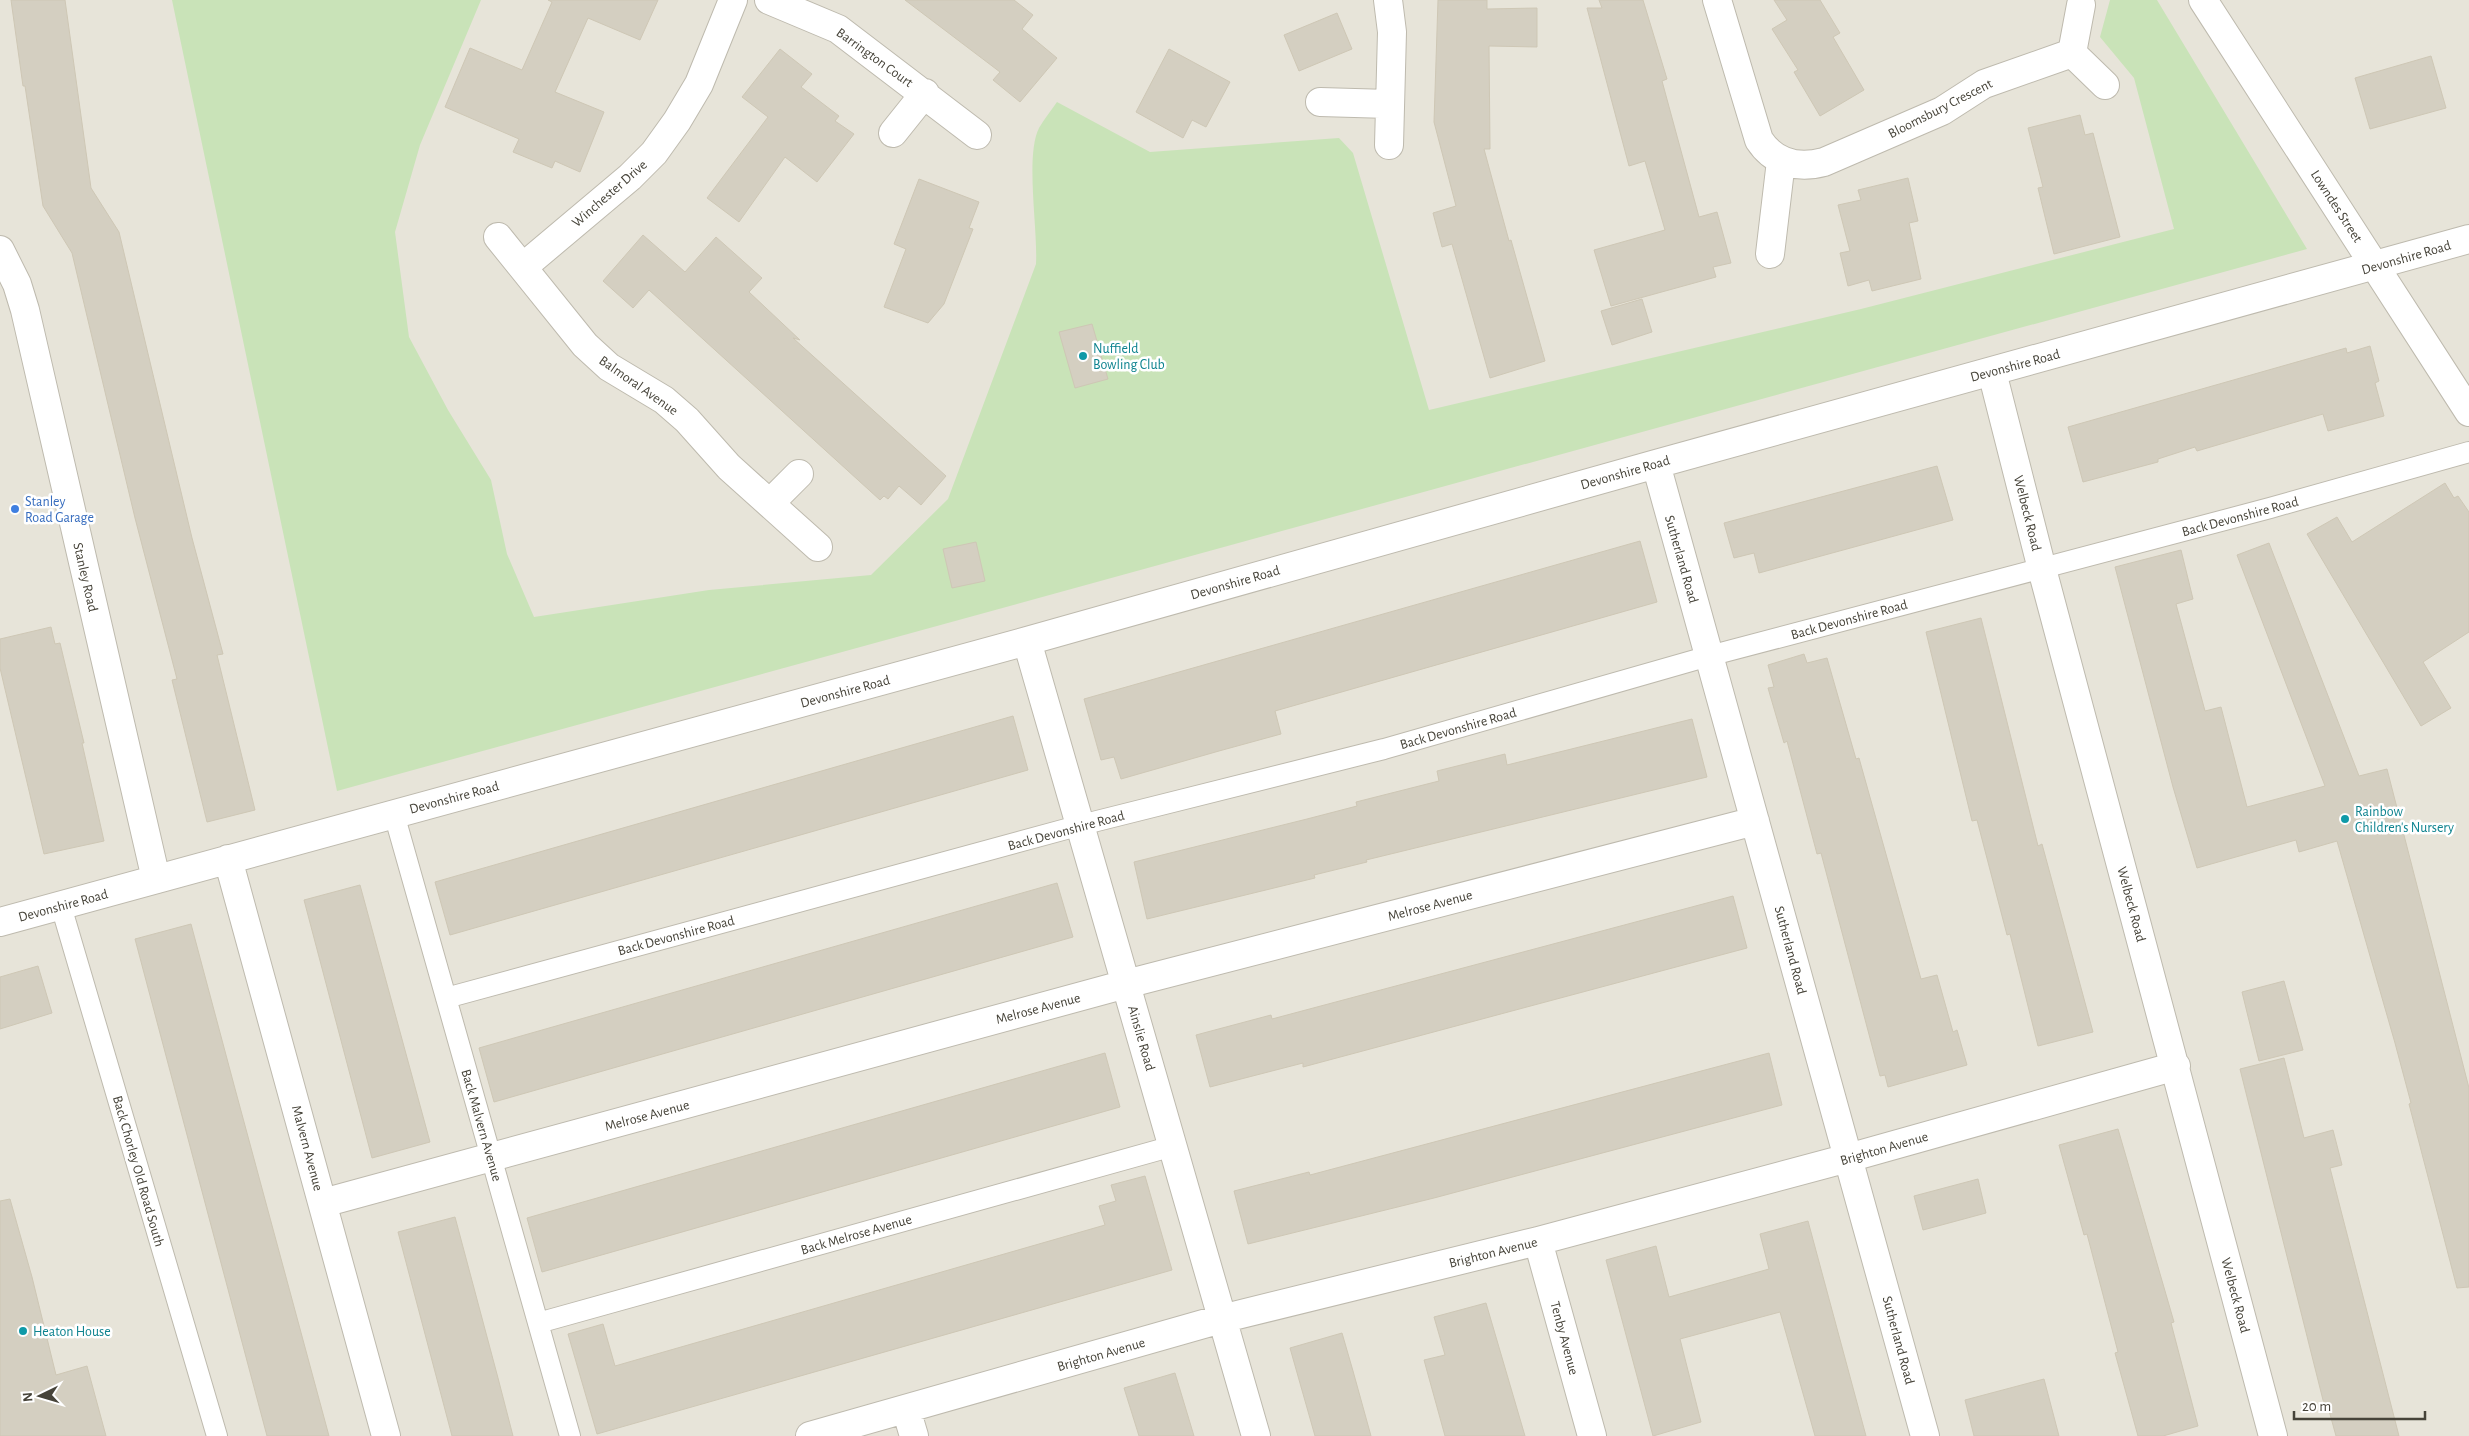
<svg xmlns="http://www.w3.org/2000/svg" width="2469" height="1436" viewBox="0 0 2469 1436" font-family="'Alegreya Sans',sans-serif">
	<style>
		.residential { fill: #e7e4d9 }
		.green { fill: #c9e3b8 }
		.building { fill: #d4cfc1; stroke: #cec7b5 }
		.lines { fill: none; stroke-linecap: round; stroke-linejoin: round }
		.lane-casing { stroke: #bebaae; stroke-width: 22 }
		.street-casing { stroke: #bebaae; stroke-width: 30 }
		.lane { stroke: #fff; stroke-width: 20 }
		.street { stroke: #fff; stroke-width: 28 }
		.culture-dot { fill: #0f9aa8; stroke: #fff; stroke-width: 2 }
		.shop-dot { fill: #3f7fe0; stroke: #fff; stroke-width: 2 }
		.labels { text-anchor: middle; stroke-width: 5; stroke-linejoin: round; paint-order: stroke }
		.street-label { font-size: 14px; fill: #464339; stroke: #fff }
		.culture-label { font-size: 14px; fill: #0d838f; stroke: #fff; text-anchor: start }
		.shop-label { font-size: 14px; fill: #366cbe; stroke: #fff; text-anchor: start }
	</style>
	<rect width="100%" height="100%" fill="#f3f2ea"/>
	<path class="residential" d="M0 0H2469V1436H0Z"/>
	<path class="green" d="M172 0H481L420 145 395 232 409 337 448 410 491 480 507 554 534 617 709 590 871 575 948 499 1036 264C1038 228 1025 156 1039 128 1044 119 1051 111 1057 102L1150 152 1339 138 1353 153 1429 410 1861 309 2174 229 2134 78 2100 37 2110 0H2157L2307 249 337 791Z"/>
	<path class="building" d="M11 0H65L91 188 119 232 192 538 223 654 217 655 255 810 207 822 172 680 177 679 135 518 72 253 43 206 25 86H23Z
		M548 0H658L640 40 588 18 555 92 604 112 580 172 555 161 552 168 513 152 519 139 445 107 470 48 522 70 552 2Z
		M905 0H1014L1033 15 1022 29 1057 58 1020 102 993 80 1000 72Z
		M1438 0H1487V9L1537 8V47L1489 46 1490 149H1484L1509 241 1511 240 1545 361 1490 378 1452 244 1442 247 1433 213 1456 206 1434 122Z
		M1599 0H1643L1667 79 1662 81 1699 217 1717 212 1731 263 1713 267 1716 277 1611 306 1594 250 1665 230 1645 161 1629 166 1587 8H1602Z
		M1774 0H1820L1840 33 1833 37 1864 90 1820 116 1794 72 1798 70 1772 29 1787 20Z
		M1337 13 1352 49 1299 71 1284 35Z
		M780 49 812 74 801 87 839 116 835 121 854 134 817 182 785 157 739 222 707 198 768 117 742 97Z
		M1169 49 1230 82 1206 127 1192 120 1183 138 1136 112Z
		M2431 56 2446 108 2370 129 2355 78Z
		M2080 115 2085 135 2093 133 2120 237 2054 254 2038 188 2043 187 2028 128Z
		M1908 178 1918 221 1909 223 1921 279 1872 291 1869 280 1848 286 1840 253 1850 251 1838 205 1861 200 1858 190Z
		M919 179 979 202 969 228 973 229 944 304 928 323 884 307 906 249 894 244Z
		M643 235 685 272 716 237 762 278 749 292 800 340 793 338 946 476 921 505 899 486 888 499 884 496 880 500 649 290 633 308 603 281Z
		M1642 299 1652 332 1612 345 1601 311Z
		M1092 324 1108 379 1075 388 1059 332Z
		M2370 346 2379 381 2375 383 2384 416 2328 431 2323 414 2197 451 2195 447 2158 459V462L2083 482 2068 427 2346 348 2347 353Z
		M1937 466 1953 520 1759 573 1754 553 1734 558 1724 523Z
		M2445 483 2454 498 2458 496 2469 512V632L2423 662 2451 708 2421 726 2307 534 2337 517 2352 542Z
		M1640 541 1657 602 1275 711 1281 734 1219 751 1121 779 1114 757 1101 760 1084 699Z
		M976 542 985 581 952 588 943 549Z
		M2269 543 2359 776 2387 769 2469 1088V1287L2457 1288 2409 1104 2411 1103 2395 1043 2337 841 2299 852 2296 840 2197 868 2173 787 2115 567 2181 550 2193 599 2176 604 2205 711 2221 707 2247 807 2325 786 2237 555Z
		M1981 618 2038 846 2042 844 2093 1032 2038 1046 2010 934 2007 935 1977 820 1972 821 1926 632Z
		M51 627 55 644 60 643 84 743H82L104 841 44 854 0 668V639Z
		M1804 654 1807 663 1827 658 1856 759 1859 758 1921 979 1937 975 1953 1032 1957 1030 1967 1065 1888 1087 1885 1075 1880 1076 1821 853 1817 854 1787 741 1784 743 1768 688 1774 687 1768 665Z
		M1013 716 1028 770 450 935 435 882Z
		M1692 719 1707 777 1366 860 1367 862 1314 875 1315 878 1147 919 1134 862 1307 819 1357 806 1356 802 1439 781 1437 771 1505 754 1507 765Z
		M1057 883 1073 937 494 1102 479 1048Z
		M360 885 430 1142 372 1158 304 900Z
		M1733 896 1747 948 1303 1067V1063L1210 1087 1196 1035 1271 1015 1272 1019Z
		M191 924 234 1085 329 1436H267L255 1391 135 939Z
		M38 966 52 1013 0 1029V977Z
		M2284 981 2303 1050 2259 1061 2242 992Z
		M1105 1053 1120 1107 542 1272 527 1218Z
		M1769 1053 1782 1105 1434 1198 1248 1244 1234 1191 1309 1172 1310 1175Z
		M2284 1058 2304 1138 2333 1130 2342 1165 2330 1168 2399 1436H2336L2328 1407 2325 1408 2240 1069Z
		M2118 1129 2174 1322 2171 1323 2198 1426 2163 1436H2138L2115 1353 2118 1352 2087 1234 2084 1235 2059 1145Z
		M1145 1176 1172 1270 597 1434 568 1334 603 1324 615 1366 1105 1225 1099 1206 1116 1201 1111 1185Z
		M1978 1179 1986 1213 1923 1230 1914 1196Z
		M10 1199 32 1277 56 1375 87 1366 106 1436H0V1201Z
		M455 1217 498 1378 513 1436H452L398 1232Z
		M1808 1221 1866 1436H1815L1780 1312 1680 1339 1701 1422 1653 1436 1606 1260 1656 1246 1669 1297 1769 1269 1760 1234Z
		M1486 1303 1525 1436H1445L1424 1360 1445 1355 1434 1317Z
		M1342 1333 1353 1371 1371 1436H1315L1290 1348Z
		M1175 1373 1194 1436H1139L1124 1388Z
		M2044 1379 2059 1436H1974L1965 1400Z"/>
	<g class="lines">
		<defs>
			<path id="lane" d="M394 814 570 1436
				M61 906 217 1436
				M446 998 1081 825 1384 749 1709 656 2270 508 2469 452
				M538 1323 1173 1146"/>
			<path id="street" d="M769 0 838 29 977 135
				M1388 0 1392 32 1389 145
				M1717 0 1759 140C1774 163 1798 169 1824 162L1942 111 1984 84 2072 53
				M2203 0 2469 412
				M2081 5 2072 53 2105 85
				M1320 102 1389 104
				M893 133 925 93
				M498 237 585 345 609 367 664 400 687 420 729 467 818 547
				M0 250 17 284 25 310 156 879
				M1770 254 1781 161
				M523 267 630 177 654 153 677 121 699 84 733 0
				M1992 372 2042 569 2273 1436
				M1656 464 1925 1436
				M770 503 799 474
				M1027 641 1256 1436
				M228 859 386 1436
				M0 922 1027 641 1656 464 2469 239
				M323 1203 1126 984 1755 821
				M1538 1241 1592 1436
				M906 1409 914 1436
				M810 1436 1221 1319 1538 1241 1848 1158 2176 1066"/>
		</defs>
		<use href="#lane" class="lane-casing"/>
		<use href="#street" class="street-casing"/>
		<use href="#lane" class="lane"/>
		<use href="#street" class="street"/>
	</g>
	<g class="culture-dot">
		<circle cx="1083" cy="356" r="5"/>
		<circle cx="2345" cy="819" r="5"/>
		<circle cx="23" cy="1331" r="5"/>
	</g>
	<circle class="shop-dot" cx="15" cy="509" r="5"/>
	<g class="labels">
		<g class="street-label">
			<text transform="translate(875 57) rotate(36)" y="5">Barrington Court</text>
			<text transform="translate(1940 108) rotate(-27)" y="5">Bloomsbury Crescent</text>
			<text transform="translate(609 193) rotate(-41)" y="5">Winchester Drive</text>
			<text transform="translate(2337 206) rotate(57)" y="5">Lowndes Street</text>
			<text transform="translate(2406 257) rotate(-16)" y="5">Devonshire Road</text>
			<text transform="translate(2015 365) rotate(-15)" y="5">Devonshire Road</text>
			<text transform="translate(639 385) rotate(35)" y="5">Balmoral Avenue</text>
			<text transform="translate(1625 472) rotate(-16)" y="5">Devonshire Road</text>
			<text transform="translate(2028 513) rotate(76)" y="5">Welbeck Road</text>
			<text transform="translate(2240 516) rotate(-15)" y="5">Back Devonshire Road</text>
			<text transform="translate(1682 559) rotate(74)" y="5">Sutherland Road</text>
			<text transform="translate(86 577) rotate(77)" y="5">Stanley Road</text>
			<text transform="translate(1235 582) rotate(-16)" y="5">Devonshire Road</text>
			<text transform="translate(1849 619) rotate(-15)" y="5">Back Devonshire Road</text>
			<text transform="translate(845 691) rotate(-15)" y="5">Devonshire Road</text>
			<text transform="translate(1458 728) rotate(-16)" y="5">Back Devonshire Road</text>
			<text transform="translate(454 797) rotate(-15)" y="5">Devonshire Road</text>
			<text transform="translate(1066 830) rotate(-15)" y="5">Back Devonshire Road</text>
			<text transform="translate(2132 904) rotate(75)" y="5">Welbeck Road</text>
			<text transform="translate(63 905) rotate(-15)" y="5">Devonshire Road</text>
			<text transform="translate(1430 905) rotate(-15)" y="5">Melrose Avenue</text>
			<text transform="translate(676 935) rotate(-15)" y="5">Back Devonshire Road</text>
			<text transform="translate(1791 950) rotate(75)" y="5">Sutherland Road</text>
			<text transform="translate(1038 1008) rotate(-15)" y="5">Melrose Avenue</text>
			<text transform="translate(1142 1038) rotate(74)" y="5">Ainslie Road</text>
			<text transform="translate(647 1115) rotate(-15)" y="5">Melrose Avenue</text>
			<text transform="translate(482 1125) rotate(74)" y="5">Back Malvern Avenue</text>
			<text transform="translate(308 1148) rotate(75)" y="5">Malvern Avenue</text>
			<text transform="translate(1884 1148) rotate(-16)" y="5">Brighton Avenue</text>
			<text transform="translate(139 1171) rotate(74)" y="5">Back Chorley Old Road South</text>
			<text transform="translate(856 1234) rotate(-16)" y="5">Back Melrose Avenue</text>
			<text transform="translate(1493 1252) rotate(-14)" y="5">Brighton Avenue</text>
			<text transform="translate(2236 1295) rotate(75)" y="5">Welbeck Road</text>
			<text transform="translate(1565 1338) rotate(75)" y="5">Tenby Avenue</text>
			<text transform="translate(1899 1340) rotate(75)" y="5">Sutherland Road</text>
			<text transform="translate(1101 1354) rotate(-16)" y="5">Brighton Avenue</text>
		</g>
		<g class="culture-label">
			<text x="1093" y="353">Nuffield<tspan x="1093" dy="16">Bowling Club</tspan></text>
			<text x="2355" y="816">Rainbow<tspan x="2355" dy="16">Children's Nursery</tspan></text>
			<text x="33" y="1336">Heaton House</text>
		</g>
		<g class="shop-label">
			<text x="25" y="506">Stanley<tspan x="25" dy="16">Road Garage</tspan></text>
		</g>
	</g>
	<g transform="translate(40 1396) rotate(265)" stroke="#ffffff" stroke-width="4" paint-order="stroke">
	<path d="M0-4L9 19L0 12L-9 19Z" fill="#464339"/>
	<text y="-8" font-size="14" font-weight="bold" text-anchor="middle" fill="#464339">N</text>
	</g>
	<path d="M2294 1411v8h131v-8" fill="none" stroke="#464339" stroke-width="2.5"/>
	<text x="2302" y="1411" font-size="15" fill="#464339" stroke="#ffffff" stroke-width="4" paint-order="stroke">20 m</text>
</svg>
